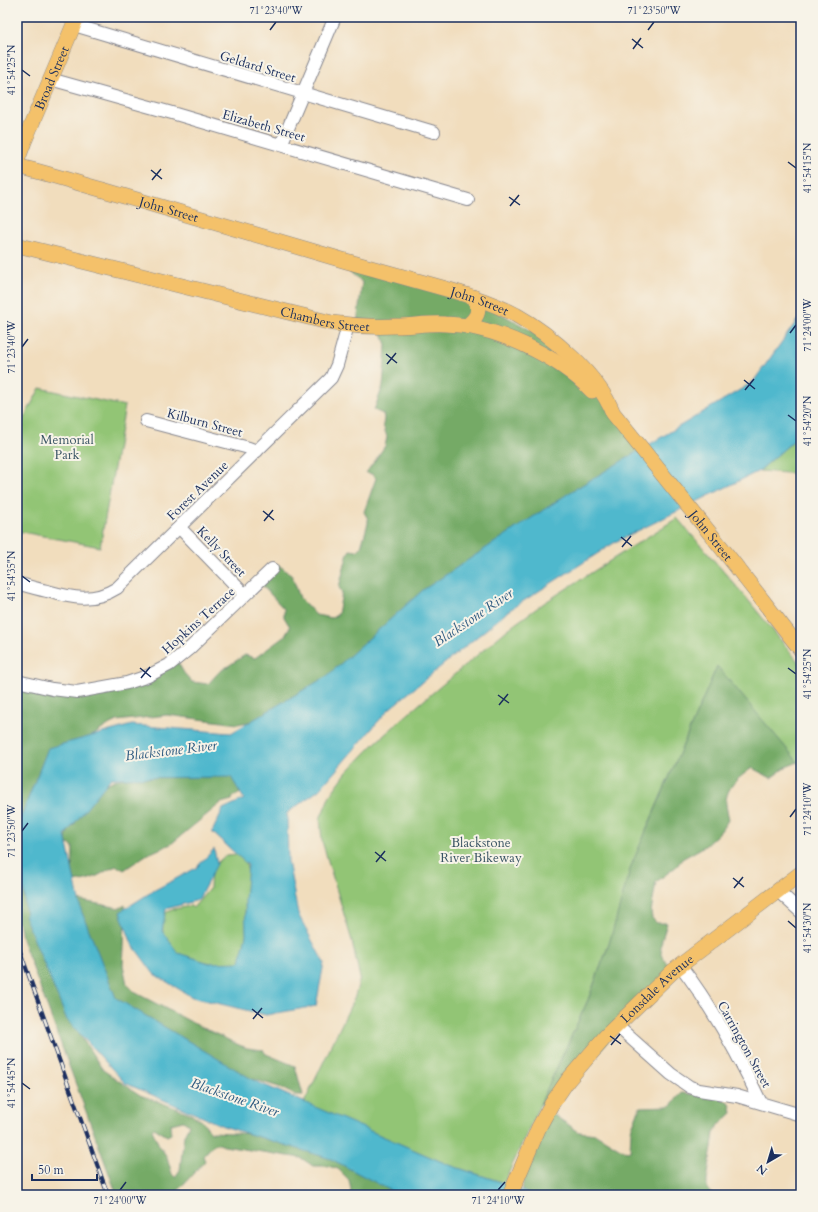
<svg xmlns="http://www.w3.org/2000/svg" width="818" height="1212" viewBox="0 0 818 1212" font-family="Cardo,serif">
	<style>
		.green { fill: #92c575; stroke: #567a6a }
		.forest { fill: #75aa66; stroke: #486c62; fill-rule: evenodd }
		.water { fill: #4fb8cd; stroke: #357496 }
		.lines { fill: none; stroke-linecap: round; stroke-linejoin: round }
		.minor-casing { stroke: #86868e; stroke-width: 14 }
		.major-casing { stroke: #86868e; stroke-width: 16 }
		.minor { stroke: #fff; stroke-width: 12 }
		.major { stroke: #f4c16a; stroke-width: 15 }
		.rail-casing { stroke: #1b2f5e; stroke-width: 4 }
		.rail { stroke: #f7f3e8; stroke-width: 2.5; stroke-dasharray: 8; stroke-linecap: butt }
		.ticks { fill: none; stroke: #1b2f5e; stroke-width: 1.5 }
		.labels { text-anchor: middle; stroke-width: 4; stroke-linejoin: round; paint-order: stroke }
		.street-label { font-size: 13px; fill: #1b2f5e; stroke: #f7f3e8 }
		.park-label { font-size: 13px; fill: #395464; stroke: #f7f3e8 }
		.water-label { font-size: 14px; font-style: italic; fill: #2b587f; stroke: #f7f3e8 }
		.neatline { fill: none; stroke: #1b2f5e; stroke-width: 1.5 }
		.ticks-label { font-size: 10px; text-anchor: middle; fill: #1b2f5e }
	</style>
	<rect width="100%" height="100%" fill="#f7f3e8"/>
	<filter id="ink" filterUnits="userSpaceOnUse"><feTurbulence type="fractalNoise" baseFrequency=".025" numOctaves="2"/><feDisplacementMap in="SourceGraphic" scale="8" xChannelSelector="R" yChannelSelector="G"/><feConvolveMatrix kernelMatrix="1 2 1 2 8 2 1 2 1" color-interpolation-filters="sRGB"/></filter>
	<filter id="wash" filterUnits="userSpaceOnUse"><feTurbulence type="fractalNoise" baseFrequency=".012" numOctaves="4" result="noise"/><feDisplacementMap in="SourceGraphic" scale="16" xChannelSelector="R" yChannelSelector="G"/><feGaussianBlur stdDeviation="0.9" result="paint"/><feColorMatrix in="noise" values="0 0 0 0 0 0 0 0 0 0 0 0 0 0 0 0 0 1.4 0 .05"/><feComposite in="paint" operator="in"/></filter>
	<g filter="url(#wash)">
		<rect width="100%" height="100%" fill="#f1ddbd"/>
		<path class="green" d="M40 388 125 406 100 547 17 531V431Z
			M801 434V474L759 471Z
			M677 518 744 595 801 665V766L717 667 647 828 609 944 588 1000 504 1183 449 1165 304 1103 355 996 360 978 352 941 322 841 320 819 330 795 346 773 374 744 416 707 508 629 544 603Z
			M239 854 244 856 248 873 247 898 245 912 254 937 242 964 230 967 198 960C192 961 189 958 183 956 162 944 162 937 163 914L174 909 191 906 193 908 210 888 211 868 226 855Z"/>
		<path class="forest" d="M346 269 469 296 552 342 644 449 320 698 253 721 238 724 167 715 117 721 110 724 53 762 33 786 26 805 22 833 21 865 26 899 72 1023 103 1070 140 1095 189 1113 202 1121 211 1132 279 1135 370 1175 396 1195H350L351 1190 349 1180 338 1169 328 1166H313L301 1158 224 1146 219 1144H214L203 1156 205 1161 180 1188 175 1195H117L22 939 20 926 17 922V682L77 691 132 681 176 659 184 673 192 682 208 684 219 672 245 655 255 658 285 636 290 627 284 617V609L260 583 261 581 277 565 280 566 292 576 300 598 316 615 332 618 338 614 342 593 339 587 348 553 350 550 357 551 361 547 368 523V519L364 512 376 478 372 474 366 473 385 446 387 437 383 425 384 418 383 414 374 410 383 386 386 345 380 327 357 324 362 282ZM183 1121 189 1125 184 1135 180 1170 175 1177 172 1174 167 1157 159 1145 152 1130 154 1128 167 1136 171 1134 170 1125 171 1124Z
			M717 666 798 762 786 767 771 778 752 768C740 777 726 786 726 803 726 808 728 814 729 819L720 832 705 846 682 859 677 866 656 882 651 912 652 918 657 923H667C661 945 655 950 672 969L548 1109 540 1104 588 1000 609 944 631 866Z
			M159 770 234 775 254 786 233 797 232 800 221 803 171 844 146 855 124 870 117 866C109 868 104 873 97 876 89 880 81 881 72 882L73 847 71 845 66 844C66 834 67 831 75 824L76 817 91 791 115 780Z
			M72 899 120 908 125 905 124 948 123 965 127 984 136 993 195 1024 239 1045 247 1048 263 1050 266 1054 295 1066 303 1095H295L279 1087 230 1072 116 1009Z
			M682 1093 721 1098 730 1103 732 1113 719 1125 714 1133 707 1181V1189L714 1195H531L522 1192 527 1152 551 1113 579 1132 596 1134 622 1150 630 1151 631 1130 640 1107 670 1106Z"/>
		<path class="water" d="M801 315V434L759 471 617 541 511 609 389 709 319 790 287 813 288 861 298 914 324 963 316 1006 266 1015 192 997 154 974 132 944 120 912 153 891 196 868 214 849 217 864 198 900 166 909 162 931 178 953 209 963 240 962 246 935 245 900 248 865 212 832 223 809 244 799 231 777 111 778 65 835 81 910 116 998 255 1081 449 1165 504 1183 531 1195H399L331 1159 223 1126 125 1083 67 1020 26 920 19 822 48 748 132 725 231 733 327 676 423 590 572 491 753 382Z"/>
	</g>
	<g filter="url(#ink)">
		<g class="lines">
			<defs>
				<path id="minor" d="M74 25 434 132
					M50 79 172 113 468 200
					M281 145 335 17
					M146 421 249 448 257 451
					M179 527 245 595
					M17 583C27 586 37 589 47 591 72 598 93 603 117 588L331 378 337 365 348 325
					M17 681 52 689 77 692 127 683 148 676 169 665 190 648 272 569
					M778 891 801 912
					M680 965C713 1008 738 1054 761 1103
					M616 1025 671 1074 690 1087 699 1090 737 1096 801 1115"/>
				<g id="major">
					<path id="s1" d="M17 161 24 142 77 17"/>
					<path id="s2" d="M17 166C46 173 74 182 103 190 184 213 265 237 346 261 374 269 403 277 432 285 461 293 489 301 516 315 550 334 599 376 613 413L721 547 801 650"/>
					<path id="s3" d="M17 245 332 323C353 326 375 327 396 326 412 326 428 323 445 324 494 325 558 356 592 391"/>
					<path d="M467 326C479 316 481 309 473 297"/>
					<path id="s4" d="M510 1195 539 1127 551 1105 568 1080 606 1036 673 971 801 873"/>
				</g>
			</defs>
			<use href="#minor" class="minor-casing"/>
			<use href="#major" class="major-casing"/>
			<use href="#minor" class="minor"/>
			<use href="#major" class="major"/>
			<defs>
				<path id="rail" d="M17 943 108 1195"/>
			</defs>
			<use href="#rail" class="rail-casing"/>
			<use href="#rail" class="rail"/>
		</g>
	</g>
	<path class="ticks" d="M270 30 276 22M648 30 654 22M632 39 643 48M633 49 641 38M22 70 30 76M788 162 796 168M151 170 162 179M152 180 161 169M509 197 520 205M510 206 519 195M790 333 796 325M22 347 28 339M386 354 397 363M387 364 396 353M744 380 755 389M745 390 754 379M788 415 796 421M263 511 274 520M264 521 273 510M621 537 632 546M622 547 631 536M22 576 30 582M140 668 151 677M788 668 796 674M141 678 150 667M498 695 509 703M499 705 508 694M790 817 796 809M22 831 28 823M375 852 386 861M376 862 385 851M733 878 744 887M734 888 743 877M788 921 796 928M252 1009 263 1018M253 1019 262 1008M610 1036 621 1044M611 1045 620 1034M22 1083 30 1089M120 1190 126 1182M498 1190 505 1182"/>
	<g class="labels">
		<g class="street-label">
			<text transform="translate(258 66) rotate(17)" y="5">Geldard Street</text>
			<text dy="5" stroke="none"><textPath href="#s1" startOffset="90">Broad Street</textPath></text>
			<text transform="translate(264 125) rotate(16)" y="5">Elizabeth Street</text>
			<text dy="5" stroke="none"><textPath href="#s2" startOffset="158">John Street</textPath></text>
			<text dy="5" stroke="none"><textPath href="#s2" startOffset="482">John Street</textPath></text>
			<text dy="5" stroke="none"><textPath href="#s3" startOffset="317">Chambers Street</textPath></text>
			<text transform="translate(205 422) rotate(15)" y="5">Kilburn Street</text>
			<text transform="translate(197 490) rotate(-44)" y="5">Forest Avenue</text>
			<text dy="5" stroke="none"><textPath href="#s2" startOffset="818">John Street</textPath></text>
			<text transform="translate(222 551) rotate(46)" y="5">Kelly Street</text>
			<text transform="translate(198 620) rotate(-42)" y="5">Hopkins Terrace</text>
			<text dy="5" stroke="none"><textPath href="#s4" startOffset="257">Lonsdale Avenue</textPath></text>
			<text transform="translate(745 1044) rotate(61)" y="5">Carrington Street</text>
		</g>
		<g class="park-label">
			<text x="67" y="444">Memorial<tspan x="67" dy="15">Park</tspan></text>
			<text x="481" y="847">Blackstone<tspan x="481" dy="15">River Bikeway</tspan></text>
		</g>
		<g class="water-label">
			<text transform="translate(473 617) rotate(-34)" y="5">Blackstone River</text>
			<text transform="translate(171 750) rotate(-7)" y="5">Blackstone River</text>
			<text transform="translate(235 1097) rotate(19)" y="5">Blackstone River</text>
		</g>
	</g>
	<rect width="818" height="1212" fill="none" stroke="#f7f3e8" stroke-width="44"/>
	<g transform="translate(768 1162) rotate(218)" stroke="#f7f3e8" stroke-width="3" paint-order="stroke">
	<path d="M0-3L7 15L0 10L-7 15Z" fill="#1b2f5e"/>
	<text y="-6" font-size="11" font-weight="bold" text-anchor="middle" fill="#1b2f5e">N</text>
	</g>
	<path d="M32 1174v6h65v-6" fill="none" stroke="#1b2f5e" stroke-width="2"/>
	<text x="38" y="1174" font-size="12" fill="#1b2f5e" stroke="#f7f3e8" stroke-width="3" paint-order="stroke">50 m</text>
	<rect x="22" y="22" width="774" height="1168" class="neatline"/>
	<g class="ticks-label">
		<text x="276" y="14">71°23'40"W</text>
		<text x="654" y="14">71°23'50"W</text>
		<text transform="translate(11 70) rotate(-90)" y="4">41°54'25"N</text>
		<text transform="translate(807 168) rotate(-90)" y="4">41°54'15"N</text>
		<text transform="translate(807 325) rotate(-90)" y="4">71°24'00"W</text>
		<text transform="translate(11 347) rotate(-90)" y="4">71°23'40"W</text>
		<text transform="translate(807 421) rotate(-90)" y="4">41°54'20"N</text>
		<text transform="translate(11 576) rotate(-90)" y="4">41°54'35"N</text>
		<text transform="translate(807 674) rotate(-90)" y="4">41°54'25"N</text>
		<text transform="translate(807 809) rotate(-90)" y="4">71°24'10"W</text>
		<text transform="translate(11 831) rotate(-90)" y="4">71°23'50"W</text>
		<text transform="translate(807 928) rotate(-90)" y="4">41°54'30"N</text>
		<text transform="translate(11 1083) rotate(-90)" y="4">41°54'45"N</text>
		<text x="120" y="1204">71°24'00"W</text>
		<text x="498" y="1204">71°24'10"W</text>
	</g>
</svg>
